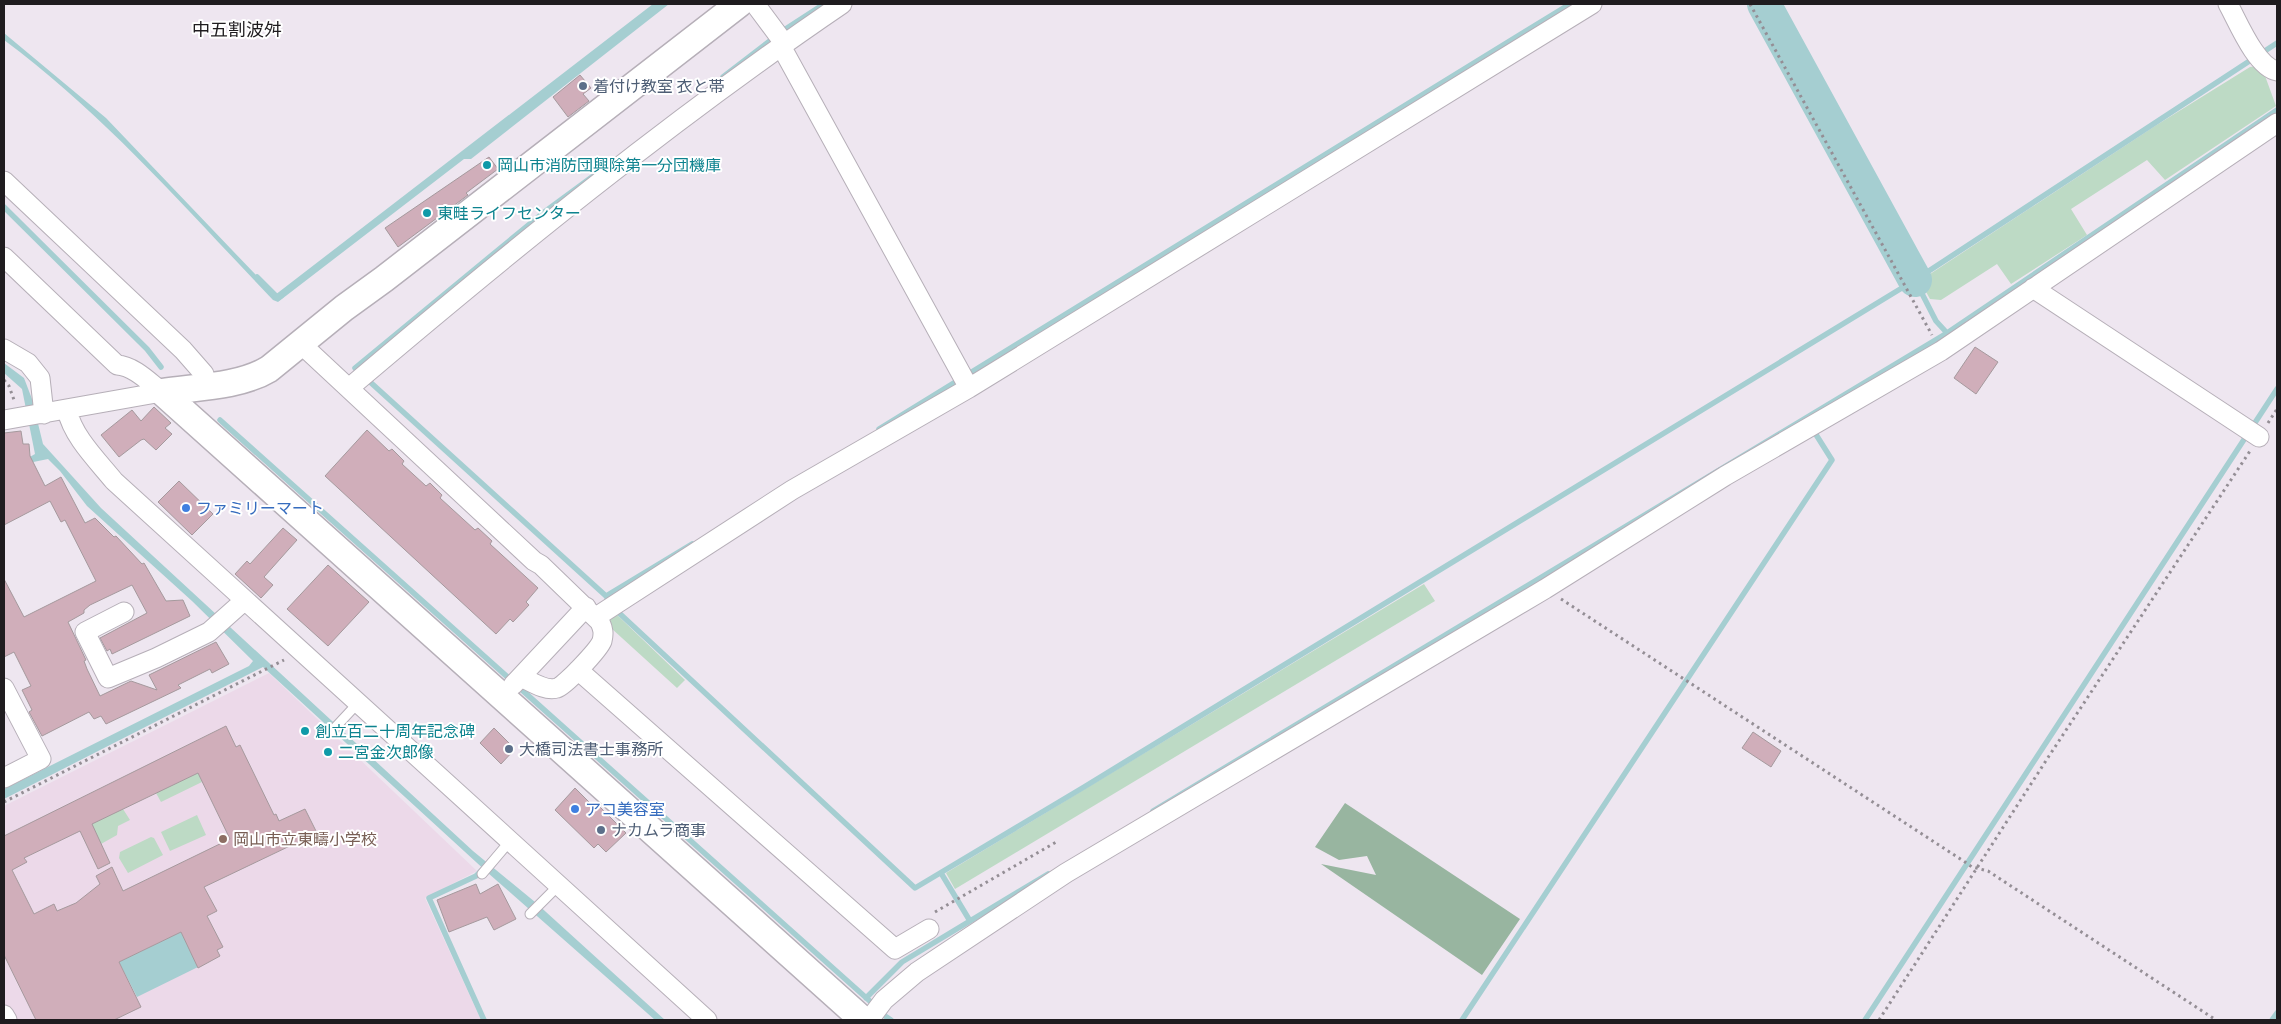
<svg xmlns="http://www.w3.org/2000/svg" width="2281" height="1024" viewBox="0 0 2281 1024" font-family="'IBM Plex Serif','Noto Sans JP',serif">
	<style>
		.education { fill: #ecd9e9 }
		.green { fill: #bddac5 }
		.forest { fill: #98b5a0 }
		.water { fill: #a5ced1 }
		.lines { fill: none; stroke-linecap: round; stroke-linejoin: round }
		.stream { stroke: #a5ced1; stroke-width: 5.5 }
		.river { stroke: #a5ced1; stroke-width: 34 }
		.building { fill: #d0aeba; stroke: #a5999d; fill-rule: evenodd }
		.lane-casing { stroke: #b6afb8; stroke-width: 11 }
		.street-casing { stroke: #b6afb8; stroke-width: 21 }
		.secondary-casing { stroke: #b6afb8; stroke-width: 29 }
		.path { stroke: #948e95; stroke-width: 3; stroke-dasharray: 2.5 4; stroke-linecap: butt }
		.lane { stroke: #fff; stroke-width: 9 }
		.street { stroke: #fff; stroke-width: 19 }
		.secondary { stroke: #fff; stroke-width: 26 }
		.service-dot { fill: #5c6f8a; stroke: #fff; stroke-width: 2 }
		.culture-dot { fill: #0f9aa8; stroke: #fff; stroke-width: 2 }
		.shop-dot { fill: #3f7fe0; stroke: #fff; stroke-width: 2 }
		.education-dot { fill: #8d6e63; stroke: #fff; stroke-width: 2 }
		.labels { text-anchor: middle; stroke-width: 4; stroke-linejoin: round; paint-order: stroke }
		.service-label { font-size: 16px; fill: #4e5e75; stroke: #fff; text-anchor: start }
		.culture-label { font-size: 16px; fill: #0d838f; stroke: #fff; text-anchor: start }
		.shop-label { font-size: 16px; fill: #366cbe; stroke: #fff; text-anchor: start }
		.education-label { font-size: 16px; fill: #785e54; stroke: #fff; text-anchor: start }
		.neighbourhood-label { font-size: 18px; fill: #1f1c1f; stroke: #fff }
	</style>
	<rect width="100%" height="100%" fill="#eee6f0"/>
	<path class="education" d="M269 673 477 871 425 898 481 1020H11L4 1006V806Z"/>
	<path class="green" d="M2258 66 2264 73 2276 106 2165 180 2147 160 2071 209 2087 235 2011 284 1997 264 1941 300 1930 299 1925 290 1927 276 2155 126 2250 67Z
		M1424 584 1435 601 955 889 946 873Z
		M615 613 685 680 677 688 611 628 608 618Z
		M198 773 202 782 161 802 156 793Z
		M123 809 130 820 118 826 117 835 101 844 92 824Z
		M197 815 206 835 170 851 161 832Z
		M151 837 154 838 163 855 128 873 119 858 120 852Z"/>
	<path class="forest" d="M1345 803 1520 919 1482 975 1321 864 1376 875 1367 856 1339 860 1315 847Z"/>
	<path class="water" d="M653 4H669L471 159H464L278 302 273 300C187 210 104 114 4 40V33L106 118 275 295Z
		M4 363 24 378 32 399 43 444 101 508 473 851 535 902 665 1020H655L488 873 263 667 4 799V789L249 666 253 661 192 601 87 506 60 471 48 459 4 468V461L28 458 35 454 22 389 4 373Z
		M181 932 198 967 137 997 119 962Z"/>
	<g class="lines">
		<path class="stream" d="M723 77 784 30 824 4
			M4 207 147 349 161 367
			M257 277 278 298 281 296
			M1915 280 1936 321 1947 333
			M359 372 355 368 543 213 592 177
			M369 381 606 596 618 612 915 888 1084 787 1915 280 2277 43
			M220 420 872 1003
			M879 429 1570 4
			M606 596 692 544
			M1153 811 1947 333 2277 110
			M482 870 476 876 429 898 484 1020
			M941 873 970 921
			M866 998 902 962 1048 874
			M885 1016 891 1020
			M1462 1020 1832 460 1815 433
			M1865 1020 2277 389
			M2272 1020 2277 1013"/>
		<path class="river" d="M1764 4 1915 280"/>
	</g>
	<path class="building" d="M580 75 591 88 583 94 589 101 568 117 553 97Z
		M489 157 498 169 466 193 468 195 398 247 385 228Z
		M1975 347 1998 362 1976 394 1954 378Z
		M154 407 171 423 165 428 172 434 156 450 144 439 141 440 119 457 101 435 132 410 141 421Z
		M367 430 389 451 392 449 404 461 402 464 426 486 430 483 442 495 440 498 475 530 478 528 492 541 490 544 538 588 526 602 529 605 513 622 510 619 496 634 325 476Z
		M21 431 23 444H29L30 456 45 486 61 477 85 523 95 518 114 537 116 536 142 564 144 563 166 601 183 600 190 616 112 654 110 649 107 651 100 638 147 613 132 585 90 605 84 610V613L68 622 86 660 84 661 87 669 100 696 131 681 157 690 149 675 216 642 229 664 212 673 210 669 178 685 181 688 106 724 101 716 94 719 89 712 42 736 29 712 32 710 22 690 31 686 14 652 4 657V579L24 617 96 581 65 520 61 522 50 501 4 525V433Z
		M179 481 213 514 192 535 158 502Z
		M283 528 297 540 264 577 273 585 261 598 235 574 247 561 250 564Z
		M328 565 369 602 328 646 287 609Z
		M226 726 236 747 240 745 274 815 276 814 279 821 305 809 317 833 204 887 217 911 207 916 223 947 217 950 220 956 198 968 181 932 119 962 141 1007 114 1020H36L4 955V836ZM198 773 230 839 123 891 112 867 96 876 100 884 76 903 57 911 54 904 34 914 12 870 27 862 24 858 80 831 98 869 110 863 92 824Z
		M494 728 515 749 501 764 480 743Z
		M1753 732 1781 751 1771 767 1742 748Z
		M575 788 597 810 600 807 626 833 606 852 598 844 594 848 555 810Z
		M476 884 480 894 498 884 516 919 494 930 487 917 449 932 437 900Z"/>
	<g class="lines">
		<defs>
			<path id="lane" d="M330 733 358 703
				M482 874 510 841
				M530 914 559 885"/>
			<path id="street" d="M755 4 784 43
				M2228 4C2238 22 2256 67 2277 71
				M781 46 969 388
				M4 181 183 350 204 374 206 386
				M4 257 117 365C134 366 149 382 162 392
				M2033 288 2259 437
				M300 343 534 561 541 565 600 622C603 629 604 633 602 641 599 649 565 686 557 688 546 692 530 681 521 677
				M4 349 28 363 40 378 44 414
				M349 388C508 253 670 121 842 4
				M67 410C73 437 97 460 114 481L707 1020
				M4 420 162 392
				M124 612 85 632 108 678 156 658 209 632 245 600
				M596 617 792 490 969 388 1592 4
				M578 670 895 949 929 929
				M513 685 586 607
				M4 688 41 759 4 778
				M4 1015 7 1020
				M869 1020 884 1000 917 972 1066 873 1545 589 1725 476 1941 351 2277 123"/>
			<path id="secondary" d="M162 392 863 1020
				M162 392C196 387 239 387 269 369L344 308 384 279 739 4"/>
		</defs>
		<use href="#lane" class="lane-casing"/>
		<use href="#street" class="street-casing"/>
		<use href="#secondary" class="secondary-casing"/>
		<path class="path" d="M1750 4 1932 335
			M4 380 9 386 14 400
			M2268 423 2277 409
			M1561 599 1965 862 1972 867 1988 871 2216 1020
			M4 802 284 660
			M935 912 1058 841
			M1879 1020 2049 756 2250 451"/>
		<use href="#lane" class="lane"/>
		<use href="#street" class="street"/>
		<use href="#secondary" class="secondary"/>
	</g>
	<g class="service-dot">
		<circle cx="583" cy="86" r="5"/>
		<circle cx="509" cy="749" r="5"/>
		<circle cx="601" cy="830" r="5"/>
	</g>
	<g class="culture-dot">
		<circle cx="487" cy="165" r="5"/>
		<circle cx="427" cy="213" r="5"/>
		<circle cx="305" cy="731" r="5"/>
		<circle cx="328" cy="752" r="5"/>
	</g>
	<g class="shop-dot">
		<circle cx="186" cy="508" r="5"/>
		<circle cx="575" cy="809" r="5"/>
	</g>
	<circle class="education-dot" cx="223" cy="839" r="5"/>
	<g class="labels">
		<g class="service-label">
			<text x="593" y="92">着付け教室 衣と帯</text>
			<text x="519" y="755">大橋司法書士事務所</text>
			<text x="611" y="836">ナカムラ商事</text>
		</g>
		<g class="culture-label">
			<text x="497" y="171">岡山市消防団興除第一分団機庫</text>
			<text x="437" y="219">東畦ライフセンター</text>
			<text x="315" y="737">創立百二十周年記念碑</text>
			<text x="338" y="758">二宮金次郎像</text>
		</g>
		<g class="shop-label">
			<text x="196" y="514">ファミリーマート</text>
			<text x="585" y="815">アコ美容室</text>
		</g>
		<g class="education-label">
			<text x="233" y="845">岡山市立東疇小学校</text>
		</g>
		<g class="neighbourhood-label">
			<text x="237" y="36">中五割波舛</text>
		</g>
	</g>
	<rect width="2281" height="1024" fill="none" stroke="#1f1c1f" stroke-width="10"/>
</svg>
